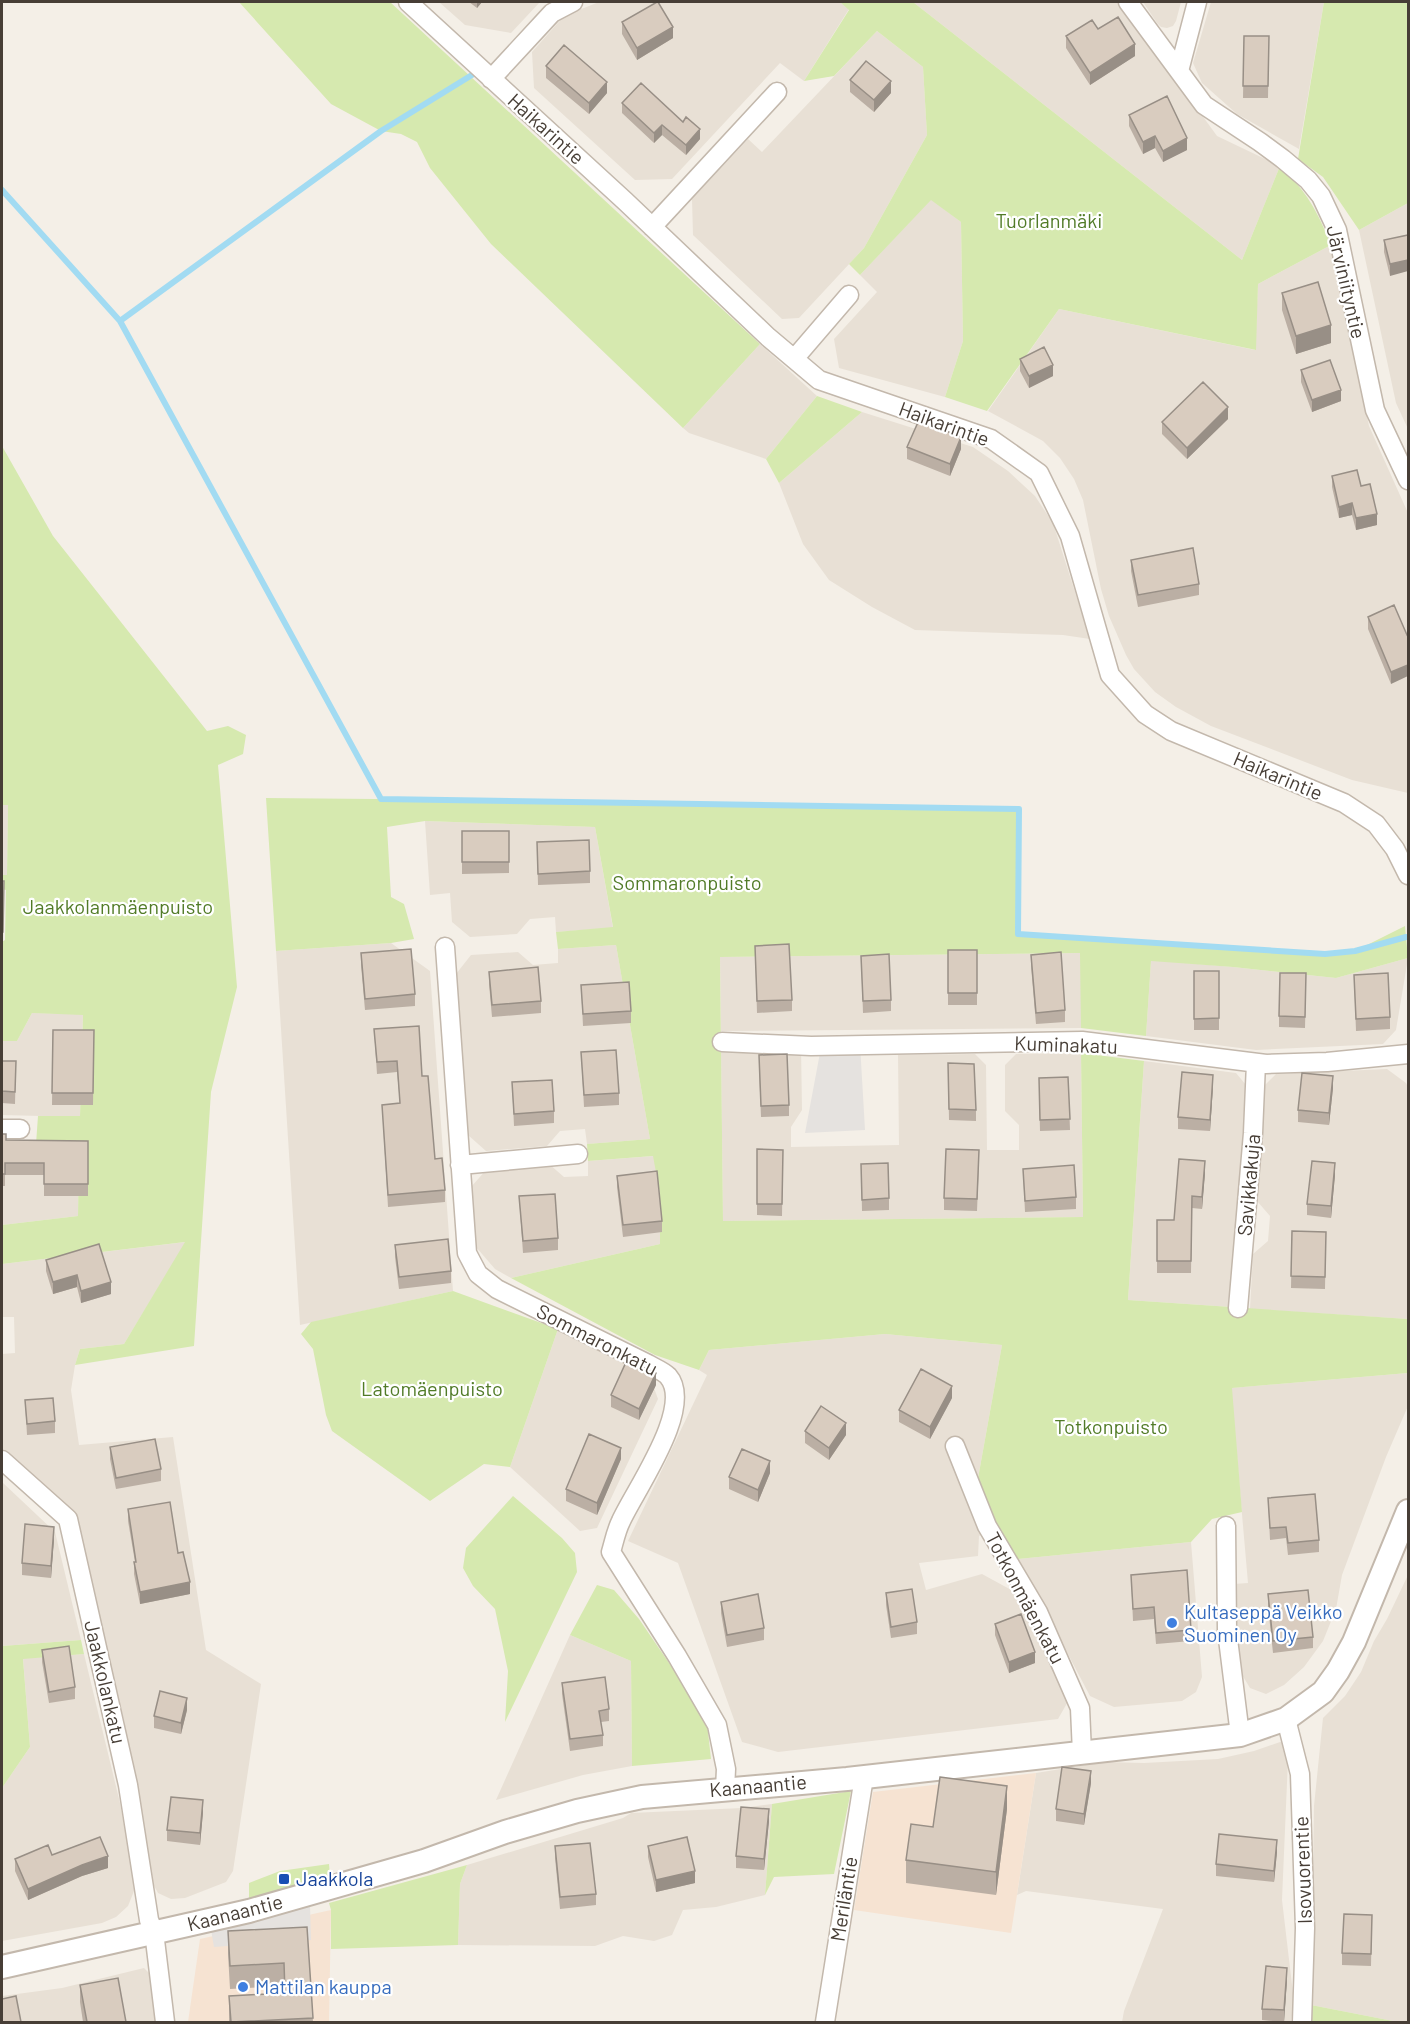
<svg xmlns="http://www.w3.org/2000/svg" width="1410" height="2024" viewBox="0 0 1410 2024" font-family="Barlow,sans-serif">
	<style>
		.residential { fill: #e8e0d5 }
		.commercial { fill: #f6e3d2 }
		.green { fill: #d6e9af }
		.parking { fill: #e5e2df }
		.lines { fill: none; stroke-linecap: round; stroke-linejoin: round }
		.stream { stroke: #a2dbf2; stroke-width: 6 }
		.minor-casing { stroke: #c3b8ac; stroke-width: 21 }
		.tertiary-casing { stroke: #c3b8ac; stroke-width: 26 }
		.minor { stroke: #fff; stroke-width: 18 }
		.tertiary { stroke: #fff; stroke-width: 22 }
		.wall { fill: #bbafa4 }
		.shaded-wall { fill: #988f86 }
		.building { fill: #d9ccbf; stroke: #988f86; stroke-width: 1.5 }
		.shop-dot { fill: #3f7fe0; stroke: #fff; stroke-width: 2 }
		.transit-dot { fill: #1a4fb4; stroke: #fff; stroke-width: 2 }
		.labels { text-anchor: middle; stroke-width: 4.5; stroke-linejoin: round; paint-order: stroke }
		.street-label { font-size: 20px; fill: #473e36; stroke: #fff }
		.park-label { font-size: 20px; fill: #517b27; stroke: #fff }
		.shop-label { font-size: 20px; fill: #366cbe; stroke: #fff; text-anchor: start }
		.transit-label { font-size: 20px; fill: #164399; stroke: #fff; text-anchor: start }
	</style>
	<rect width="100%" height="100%" fill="#f4efe7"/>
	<path class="residential" d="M439 2H540L511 33 465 25Z
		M599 2H840L849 9 804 81 780 63 672 179 635 180 534 88 532 52 564 16Z
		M913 2H1120L1217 136 1280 166 1242 260Z
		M1143 2H1181L1176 21 1173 26 1167 28 1161 27 1157 23Z
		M1211 2H1324L1299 149 1237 114 1202 83 1193 63Z
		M877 31 923 67 927 135 864 248 799 318 782 319 693 235 692 199 748 139 762 152Z
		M931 199 961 222 963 341 945 397 839 368 834 339 877 292 860 275Z
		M1408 203V429L1396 403 1359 230Z
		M1331 245 1369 426 1408 513V793L1352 780 1211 726 1176 707 1155 692 1134 669 1126 655 1109 616 1101 589 1083 500 1074 479 1060 458 1043 441 988 411 1059 309 1255 350 1258 284Z
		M760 344 817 396 766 459 689 433 683 428Z
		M862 412 973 447 1008 471 1035 496 1053 523 1090 639 1063 635 915 630 872 607 829 580 803 544 779 483Z
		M2 805H8L7 875H2Z
		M425 821 595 827 613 928 556 932 555 917 530 919 517 934 470 937 452 922 450 893 430 895Z
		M391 943 430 971 453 1291 300 1325 276 951Z
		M616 945 650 1139 587 1144 585 1129 560 1131 547 1146 486 1151 468 1135 456 974 471 955 518 952 533 965 558 963V949Z
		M1081 953V1028L721 1031 720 957Z
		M1408 958 1396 1030 1383 1044 1256 1050 1146 1036 1151 960 1233 967 1336 978Z
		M32 1013 83 1014 80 1117 2 1115V1041H17Z
		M801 1047 802 1110 791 1127V1147L899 1145 898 1055 975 1054 986 1065 987 1150H1019V1125L1005 1111V1065L1016 1054 1081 1053 1083 1217 723 1221 721 1048Z
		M1144 1061 1236 1073 1246 1085 1231 1307 1128 1300Z
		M1387 1069 1406 1083 1408 1087V1319L1250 1309 1253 1254 1268 1241 1270 1216 1257 1201 1264 1086 1276 1074Z
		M2 1143 79 1145 78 1216 2 1225Z
		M654 1156 660 1194V1244L511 1278 495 1269 476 1247 471 1187 487 1169 549 1164 564 1177 588 1176V1161Z
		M186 1242 124 1344 80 1349 75 1365 71 1390 79 1445 173 1437 206 1650 261 1684 233 1871 226 1882 185 1898 171 1899 158 1893 152 1882 124 1720 79 1537 60 1506 2 1451V1354L15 1353 14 1317H2V1264Z
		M558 1329 649 1374 658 1399 597 1528 580 1531 510 1467Z
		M885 1334 1002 1345 975 1495 992 1528 979 1536 978 1556 919 1563 926 1590 982 1574 1015 1592 1070 1698 1058 1719 778 1752 742 1742 678 1563 628 1541 707 1375 699 1370 709 1350Z
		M1408 1373V1406L1386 1457 1342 1575 1336 1609 1323 1641 1304 1667 1284 1685 1266 1694 1250 1688 1241 1673 1234 1584 1248 1583 1231 1388Z
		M2 1482 55 1532 81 1640 2 1646Z
		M1191 1542 1202 1677 1196 1692 1182 1701 1114 1707 1090 1696 1018 1559Z
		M1408 1575V2022H1398L1311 2005 1314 1806 1323 1718 1345 1696 1361 1672 1374 1641 1387 1619Z
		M570 1635 631 1661 632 1766 583 1775 496 1800Z
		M84 1654 120 1803 133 1874 134 1891 128 1906 116 1917 102 1923 2 1941V1788L30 1747 23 1658Z
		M1289 1736 1282 1900 1294 2002 1291 2022H1122L1124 2011 1163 1909 1026 1891 1017 1895 1036 1773 1105 1762 1144 1763 1218 1759 1254 1751 1283 1741Z
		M772 1804 765 1895 716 1907 683 1910 672 1935 654 1941 623 1936 595 1946 458 1945 460 1884 467 1865 623 1818 631 1813 742 1808Z
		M144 1968 150 1974 156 2022H2V1996L62 1988Z"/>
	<path class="commercial" d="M1036 1773 1011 1933 854 1910 873 1792Z
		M331 1910 329 2022H188L200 1939Z"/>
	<path class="green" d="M239 2H390L760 344 683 428 491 244 430 168 417 142 401 134 381 131 331 104Z
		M840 2H913L1242 260 1280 166C1307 192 1317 210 1331 245L1258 284 1256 350 1059 309 987 411 945 397 963 341 961 222 931 200 860 275 849 264 864 248 927 135 923 67 877 31 834 76 804 81 849 10Z
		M1324 2H1408V203L1359 230 1323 177 1298 159Z
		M817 396 862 412 779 483 766 459Z
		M2 446 53 536 207 731 228 726 246 735 243 754 218 765 237 987 211 1092 194 1346 75 1365 80 1349 124 1344 185 1242 2 1264V1225L78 1216 79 1145 36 1144 38 1116H80L83 1015 32 1013 17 1041H2V942L5 940 6 890 2 889V875H7L8 805H2Z
		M266 798 609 801 1019 809V934L1325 954 1355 951 1405 926 1408 958 1336 978 1233 967 1151 961 1146 1036 1081 1028 1080 953 720 957 723 1221 1083 1217 1081 1053 1144 1061 1128 1300 1408 1319V1373L1232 1388 1242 1512 1212 1519 1191 1542 1018 1559 992 1528 975 1495 1002 1345 885 1334 709 1350 699 1370 655 1355 511 1278 660 1244V1194L653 1156 588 1161 587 1144 650 1139 616 945 558 949 556 932 613 927 595 827 425 821 387 827 391 897 404 904 414 939 391 943 276 951Z
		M453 1291 558 1329 510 1467 484 1464 430 1501 332 1431 326 1415 313 1349 301 1334 311 1322Z
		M513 1496 562 1538 575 1553 577 1572 505 1722 508 1671 495 1609 473 1586 463 1568 466 1548Z
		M597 1585 614 1590 639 1619 682 1682 707 1723 711 1759 632 1766 631 1661 570 1635Z
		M81 1640 84 1654 23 1659 30 1747 2 1788V1646Z
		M851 1791 834 1874 774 1877 765 1895 772 1804Z
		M329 1864 331 1888 249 1911V1883L280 1871Z
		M467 1865 460 1884 458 1945 331 1949V1910L329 1903Z
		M1311 2005 1398 2022H1310Z"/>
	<path class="parking" d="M822 1042 860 1044 865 1130 805 1133Z
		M310 1904 311 1940 214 1947 211 1930Z"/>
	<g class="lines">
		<path class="stream" d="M2 190 120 321 381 799 1019 809 1018 934 1325 954 1355 951 1406 937
			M120 321 381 131 480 70"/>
		<defs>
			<path id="minor" d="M408 2 625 201 768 337 819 380 991 439 1039 473 1070 536 1110 675 1145 714 1171 731 1344 803 1376 824 1395 849 1408 875
				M1128 2 1204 105 1260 142 1283 159 1308 180 1321 196 1337 230 1375 410 1408 480
				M1179 71 1197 2
				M491 79 552 13 573 2
				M652 227 777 92
				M794 359 849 295
				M445 947 467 1253 478 1274 497 1289 648 1364C653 1367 663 1371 668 1376 695 1407 635 1490 621 1521 616 1531 614 1542 611 1552L677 1656 717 1725 726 1769 725 1789
				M722 1042 811 1046 1082 1041 1266 1064 1327 1062 1408 1054
				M2 1129H20
				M460 1165 578 1154
				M1238 1308 1253 1133 1256 1063
				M955 1446 987 1526 1038 1612 1080 1708 1082 1753
				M2 1460 68 1519 128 1785 149 1920 154 1932 165 2022
				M1226 1526 1227 1631 1240 1735
				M1286 1719 1300 1774 1305 1928 1302 2022
				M825 2022 864 1777"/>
			<path id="tertiary" d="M2 1967 249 1911 424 1861 505 1832 577 1811 642 1797 847 1779 1240 1735 1286 1719 1323 1692 1338 1671 1354 1642 1408 1511"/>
		</defs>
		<use href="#minor" class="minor-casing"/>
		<use href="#tertiary" class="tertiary-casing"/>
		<use href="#minor" class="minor"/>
		<use href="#tertiary" class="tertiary"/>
	</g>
	<path class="wall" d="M469 2H482L477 8Z
		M622 22 673 38 637 60 622 34Z
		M1098 29 1135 56 1090 85 1066 48V36Z
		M1244 36H1269L1268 98H1243Z
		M546 66 607 93 589 114 546 78Z
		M850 80 891 93 874 112 850 92Z
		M622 103 700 139 686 155 662 135 654 143 622 113Z
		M1129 115 1187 150 1163 162 1155 148 1143 154 1129 126Z
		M1408 235 1390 276 1384 252V240Z
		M1282 293 1331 343 1296 354 1282 310Z
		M1020 359 1053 376 1029 388 1020 371Z
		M1301 370 1341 401 1312 412 1301 382Z
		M1228 419 1187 459 1162 434V422Z
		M907 447 961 449 950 476 907 459Z
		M1332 476 1361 486 1377 525 1356 530 1352 515 1339 518 1332 487Z
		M1131 560 1199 584V595L1138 607 1131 571Z
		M1394 605 1391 684 1368 629V617Z
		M462 831H509V873L462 874Z
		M537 842 590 871V883L538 885Z
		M2 881H4L3 943H2Z
		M755 946 792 1000V1011L757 1013Z
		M948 950H977V1005H948Z
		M361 953 415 994V1006L365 1010 361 965Z
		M1031 955 1065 1010V1022L1036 1024 1031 966Z
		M861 956 891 1000V1011L863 1013Z
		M1194 971H1219V1030H1194Z
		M489 972 541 1001V1013L492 1017 489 984Z
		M1354 975 1390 1017V1029L1356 1031Z
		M581 985 631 1011V1023L583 1026Z
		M1306 985 1305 1028 1279 1027V1016Z
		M374 1029 422 1076 435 1159 445 1190V1202L388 1207 382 1105 400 1103 397 1072 377 1074Z
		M53 1030H94L93 1105H52Z
		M581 1052 619 1093V1105L584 1107Z
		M2 1061H16L15 1104 2 1103Z
		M948 1063 976 1110V1121L949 1120Z
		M759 1067 789 1105V1116L761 1117Z
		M1068 1077 1070 1130 1040 1131 1039 1089Z
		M512 1082 554 1111V1123L514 1126Z
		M1213 1086 1210 1131 1178 1129V1117Z
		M1333 1088 1329 1125 1298 1122V1110Z
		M2 1134 6 1140 88 1141V1196H44V1175H5V1186H2Z
		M757 1149 783 1150 782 1216 757 1215Z
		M979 1162 977 1211 944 1210V1198Z
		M861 1164 889 1198V1210L862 1211Z
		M1023 1169 1076 1197V1209L1025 1212Z
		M1205 1173 1202 1209 1192 1208 1191 1273H1157V1220H1174Z
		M1335 1175 1331 1218 1307 1215V1204Z
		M617 1176 662 1221V1232L623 1237 617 1187Z
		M519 1196 558 1238V1250L523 1253Z
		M1292 1231 1326 1232 1325 1289 1291 1288Z
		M395 1245 451 1271V1283L399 1289 395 1257Z
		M46 1260 111 1294 81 1303 77 1287 53 1294 46 1271Z
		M656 1385 639 1420 611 1407V1395Z
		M952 1398 930 1439 899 1422V1410Z
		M25 1400 55 1421V1433L27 1435Z
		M805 1431 846 1435 829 1460 805 1443Z
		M110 1447 161 1469V1481L116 1489 110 1459Z
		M621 1459 597 1515 566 1501V1489Z
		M770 1473 758 1502 729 1489V1477Z
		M1268 1498 1319 1540V1552L1288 1555 1286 1538 1270 1540Z
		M128 1509 178 1553 190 1594 140 1604 134 1574V1562H135L128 1521Z
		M54 1539 51 1578 22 1575V1563Z
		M1131 1575 1191 1630V1641L1156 1644 1154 1619 1133 1621Z
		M886 1593 917 1622V1634L891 1638 886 1605Z
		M1268 1594 1313 1637V1648L1273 1653 1268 1606Z
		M721 1602 764 1628V1640L727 1647 721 1613Z
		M995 1624 1035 1663 1009 1673 995 1635Z
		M42 1650 75 1687V1699L49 1703 42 1662Z
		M562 1683 609 1709V1721L601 1722 603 1735V1746L570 1751 562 1694Z
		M187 1710 181 1734 154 1728V1716Z
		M1091 1783 1084 1825 1056 1821V1809Z
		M1007 1809 996 1895 906 1883V1860L933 1827Z
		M203 1812 200 1845 167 1841V1830Z
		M769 1821 764 1870 736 1868V1856Z
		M555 1846 596 1894V1905L560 1909 555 1858Z
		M648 1846 695 1883 656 1892 648 1857Z
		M1277 1852 1274 1882 1216 1876V1864Z
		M52 1855 108 1868 82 1876 28 1900 15 1871V1859Z
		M1372 1915 1371 1966 1342 1965V1953Z
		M307 1927 313 2022H229V1996L284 1993V1986L230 1989 228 1954V1931Z
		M1287 1980 1284 2022 1262 2020V2009Z
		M80 1985 126 2022H83L80 2002Z"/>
	<path class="shaded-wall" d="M477 2H482L477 8Z
		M673 27V38L637 60V48Z
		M1135 44V56L1090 85V73Z
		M891 81V93L874 112V100Z
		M607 82V93L589 114V103Z
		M662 125V135L654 143V133Z
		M700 129V139L686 155V145Z
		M1155 136V148L1143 154V142Z
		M1187 138V150L1163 162V151Z
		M1408 260V271L1390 276V264Z
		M1331 325V343L1296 354V336Z
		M1053 365V376L1029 388V376Z
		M1341 390V401L1312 412V400Z
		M1228 407V419L1187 459V448Z
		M961 437V449L950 476V464Z
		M1352 503V515L1339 518V507Z
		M1377 514V525L1356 530V518Z
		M1408 665V676L1391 684V672Z
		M1213 1075V1086L1210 1131V1120Z
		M1333 1076V1088L1329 1125V1113Z
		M1205 1161V1173L1202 1209V1197Z
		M1335 1163V1175L1331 1218V1206Z
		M77 1275V1287L53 1294V1282Z
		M111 1282V1294L81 1303V1291Z
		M656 1373V1385L639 1420V1409Z
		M952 1386V1398L930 1439V1427Z
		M846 1423V1435L829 1460V1448Z
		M621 1448V1459L597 1515V1503Z
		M770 1461V1473L758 1502V1490Z
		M54 1527V1539L51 1578V1566Z
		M190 1582V1594L140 1604V1592Z
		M1035 1652V1663L1009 1673V1662Z
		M187 1698V1710L181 1734V1723Z
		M1091 1771V1783L1084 1825V1814Z
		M1007 1786V1809L996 1895V1872Z
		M203 1800V1812L200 1845V1833Z
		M769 1809V1821L764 1870V1859Z
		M1277 1840V1852L1274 1882V1871Z
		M108 1856V1868L82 1876 28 1900V1889L82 1865Z
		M695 1871V1883L656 1892V1880Z
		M1287 1968V1980L1284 2022V2010Z"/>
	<path class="building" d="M657 2H658L673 27 637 48 622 22Z
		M1118 17 1135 44 1090 73 1066 36 1092 20 1098 29Z
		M1244 36H1269L1268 86H1243Z
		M564 45 607 82 589 103 546 66Z
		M866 61 891 81 874 100 850 80Z
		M641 83 683 122 686 117 700 129 686 145 662 125 654 133 622 103Z
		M1167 96 1187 138 1163 151 1155 136 1143 142 1129 115Z
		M1408 235V260L1390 264 1384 240Z
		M1318 282 1331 325 1296 336 1282 293Z
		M1044 347 1053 365 1029 376 1020 359Z
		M1330 360 1341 390 1312 400 1301 370Z
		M1203 382 1228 407 1187 448 1162 422Z
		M919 420 961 437 950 464 907 447Z
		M1357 470 1361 486 1370 484 1377 514 1356 518 1352 503 1339 507 1332 476Z
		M1193 548 1199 584 1138 595 1131 560Z
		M1394 605 1407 635 1408 634V665L1391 672 1368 617Z
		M462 831H509V862H462Z
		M589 840 590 871 538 874 537 842Z
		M2 881H4L3 932H2Z
		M789 944 792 1000 757 1001 755 946Z
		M411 949 415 994 365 999 361 953Z
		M948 950H977V993H948Z
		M1061 952 1065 1010 1036 1013 1031 955Z
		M889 954 891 1000 863 1001 861 956Z
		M538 967 541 1001 492 1005 489 972Z
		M1194 971H1219V1018L1194 1019Z
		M1280 973H1306L1305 1017 1279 1016Z
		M1388 973 1390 1017 1356 1019 1354 975Z
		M629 982 631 1011 583 1014 581 985Z
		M419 1026 422 1076H428L435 1159 442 1158 445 1190 388 1195 382 1105 400 1103 397 1061 377 1062 374 1029Z
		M53 1030H94L93 1093H52Z
		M616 1050 619 1093 584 1095 581 1052Z
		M787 1054 789 1105 761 1106 759 1055Z
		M2 1061H16L15 1092 2 1091Z
		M948 1063 974 1064 976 1110 949 1109Z
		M1182 1072 1213 1075 1210 1120 1178 1117Z
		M1302 1073 1333 1076 1329 1113 1298 1110Z
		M1068 1077 1070 1119 1040 1120 1039 1078Z
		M552 1080 554 1111 514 1114 512 1082Z
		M2 1134H6V1140L88 1141V1184H44V1163H5V1174H2Z
		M757 1149 783 1150 782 1204H757Z
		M946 1149 979 1150 977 1199 944 1198Z
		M1179 1159 1205 1161 1202 1197 1192 1196 1191 1261H1157V1220H1174Z
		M1312 1161 1335 1163 1331 1206 1307 1204Z
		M888 1163 889 1198 862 1200 861 1164Z
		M1074 1165 1076 1197 1025 1201 1023 1169Z
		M657 1171 662 1221 623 1225 617 1176Z
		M555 1194 558 1238 523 1241 519 1196Z
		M1292 1231 1326 1232 1325 1277 1291 1276Z
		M448 1239 451 1271 399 1277 395 1245Z
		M99 1244 111 1282 81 1291 77 1275 53 1282 46 1260Z
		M627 1360 656 1373 639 1409 611 1395Z
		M921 1369 952 1386 930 1427 899 1410Z
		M53 1398 55 1421 27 1424 25 1400Z
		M821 1406 846 1423 829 1448 805 1431Z
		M589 1434 621 1448 597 1503 566 1489Z
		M155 1439 161 1469 116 1478 110 1447Z
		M742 1449 770 1461 758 1490 729 1477Z
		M1315 1494 1319 1540 1288 1543 1286 1527 1270 1528 1268 1498Z
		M170 1502 178 1553 183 1552 190 1582 140 1592 134 1562H136L128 1509Z
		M25 1524 54 1527 51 1566 22 1563Z
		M1187 1570 1191 1630 1156 1633 1154 1607 1133 1609 1131 1575Z
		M912 1589 917 1622 891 1627 886 1593Z
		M1308 1590 1313 1637 1273 1641 1268 1594Z
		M758 1594 764 1628 727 1635 721 1602Z
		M1021 1614 1035 1652 1009 1662 995 1624Z
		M69 1646 75 1687 49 1692 42 1650Z
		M605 1677 609 1709 599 1711 603 1735 570 1739 562 1683Z
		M160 1691 187 1698 181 1723 154 1716Z
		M1062 1767 1091 1771 1084 1814 1056 1809Z
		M940 1777 1007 1786 996 1872 906 1860 911 1824 933 1827Z
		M171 1797 203 1800 200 1833 167 1830Z
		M741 1807 769 1809 764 1859 736 1856Z
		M1219 1834 1277 1840 1274 1871 1216 1864Z
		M100 1837 108 1856 82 1865 28 1889 15 1859 48 1845 52 1855Z
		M687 1837 695 1871 656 1880 648 1846Z
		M590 1843 596 1894 560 1897 555 1846Z
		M1344 1914 1372 1915 1371 1954 1342 1953Z
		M307 1927 313 2018 231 2022 229 1996 285 1993 284 1963 230 1966 228 1931Z
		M1266 1966 1287 1968 1284 2010 1262 2009Z
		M118 1978 126 2022H87L80 1985Z
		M16 1996 21 2022H2V1999Z"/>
	<g class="shop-dot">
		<circle cx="1172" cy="1623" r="6"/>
		<circle cx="243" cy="1987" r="6"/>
	</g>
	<rect class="transit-dot" x="278" y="1873" width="12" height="12" rx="3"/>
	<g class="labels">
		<g class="street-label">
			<text transform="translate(546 129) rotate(42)" y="7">Haikarintie</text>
			<text transform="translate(1346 282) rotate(77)" y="7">Järviniityntie</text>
			<text transform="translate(944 424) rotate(20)" y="7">Haikarintie</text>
			<text transform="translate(1278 776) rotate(23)" y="7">Haikarintie</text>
			<text transform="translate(1066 1045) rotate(2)" y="7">Kuminakatu</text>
			<text transform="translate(1249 1185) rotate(-85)" y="7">Savikkakuja</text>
			<text transform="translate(597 1340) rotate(27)" y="7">Sommaronkatu</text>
			<text transform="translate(1025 1598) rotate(62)" y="7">Totkonmäenkatu</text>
			<text transform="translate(105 1682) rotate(77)" y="7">Jaakkolankatu</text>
			<text transform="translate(758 1786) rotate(-5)" y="7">Kaanaantie</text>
			<text transform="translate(1303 1870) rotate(-92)" y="7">Isovuorentie</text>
			<text transform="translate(844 1899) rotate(-81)" y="7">Meriläntie</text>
			<text transform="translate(235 1913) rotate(-14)" y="7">Kaanaantie</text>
		</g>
		<g class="park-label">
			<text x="1049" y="228">Tuorlanmäki</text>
			<text x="687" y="890">Sommaronpuisto</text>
			<text x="118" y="914">Jaakkolanmäenpuisto</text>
			<text x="432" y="1396">Latomäenpuisto</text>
			<text x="1111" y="1434">Totkonpuisto</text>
		</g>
		<g class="shop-label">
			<text x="1184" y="1619">Kultaseppä Veikko<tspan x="1184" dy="23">Suominen Oy</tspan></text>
			<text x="255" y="1994">Mattilan kauppa</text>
		</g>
		<g class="transit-label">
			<text x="296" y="1886">Jaakkola</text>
		</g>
	</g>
	<rect width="1410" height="2024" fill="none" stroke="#473e36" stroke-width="6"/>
</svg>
